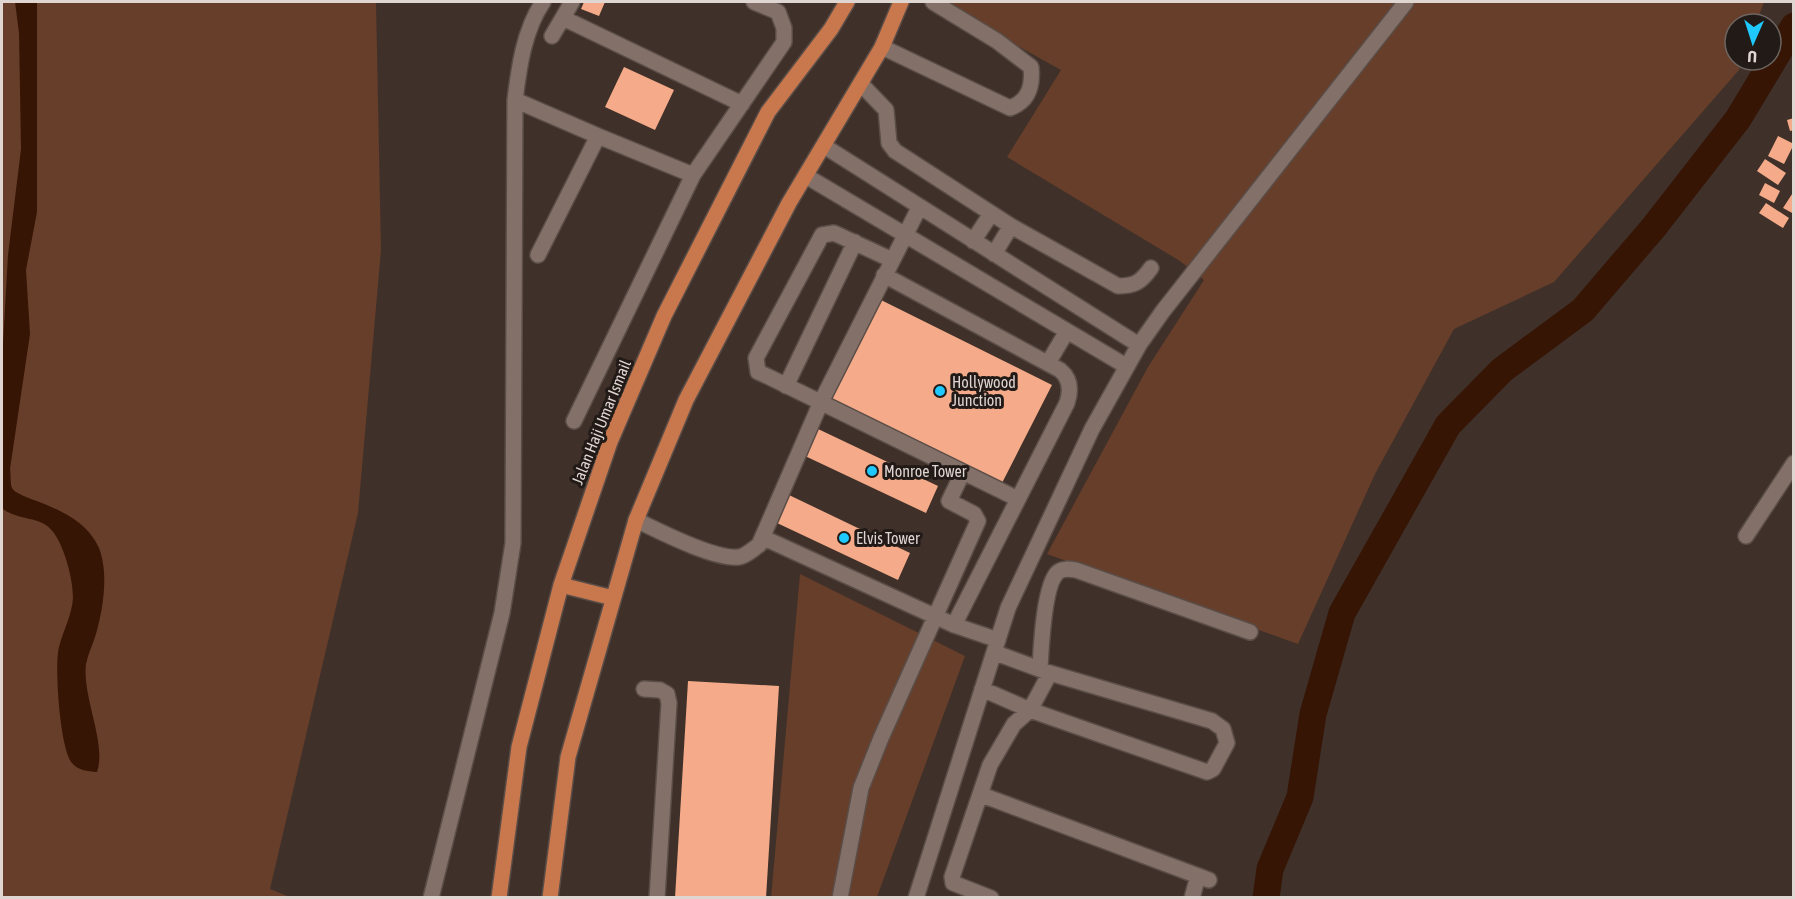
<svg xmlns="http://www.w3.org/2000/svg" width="1795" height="899" viewBox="0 0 1795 899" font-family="'Asap Condensed',sans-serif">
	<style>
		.green { fill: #673e2a }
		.water { fill: #361504 }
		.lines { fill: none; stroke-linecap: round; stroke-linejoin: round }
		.river { stroke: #361504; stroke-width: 27 }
		.building { fill: #f5ab89 }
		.minor-casing { stroke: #5a4d47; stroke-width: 18 }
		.major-casing { stroke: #5a4d47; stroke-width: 18 }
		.minor { stroke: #837169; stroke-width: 15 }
		.major { stroke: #c9774c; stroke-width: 15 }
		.poi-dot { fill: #20c9fd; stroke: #211a17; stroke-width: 2 }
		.labels { text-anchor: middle; stroke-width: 6; stroke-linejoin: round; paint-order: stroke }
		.poi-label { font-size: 16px; fill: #dfd5d1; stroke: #211a17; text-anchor: start }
		.street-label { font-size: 16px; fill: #dfd5d1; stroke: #211a17 }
	</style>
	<rect width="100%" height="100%" fill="#3f3029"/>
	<path class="green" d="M2 2H376L381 250 358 513 270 889 290 897 2 898Z
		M938 2H1764L1756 24H1735V60H1742L1739 70 1554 282 1454 329 1375 474 1298 644 1047 554 1148 367 1204 280 1180 261 1007 157 1061 70Z
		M800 574 965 656 877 897 771 898Z"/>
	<path class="water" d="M15 2H37V212L26 270 30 334 10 469C11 474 10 483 12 488 19 501 80 505 99 548 109 574 103 609 96 634 93 644 88 654 86 664 82 697 107 743 97 772 87 771 79 771 72 763 60 750 54 665 59 647 63 631 72 615 73 598 73 579 65 549 54 533 42 515 16 521 2 508V362L8 255 21 149 19 33Z"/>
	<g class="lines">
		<path class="river" d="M1266 898 1270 869 1300 797 1313 714 1342 613 1448 425 1502 370 1583 310 1654 227 1738 119 1794 26"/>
	</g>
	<path class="building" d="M584 2H605L599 16 581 9Z
		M624 67 674 90 655 130 605 107Z
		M1794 118V130L1790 131 1787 120Z
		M1778 136 1794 144 1784 164 1768 156Z
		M1765 159 1786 173 1778 185 1757 171Z
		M1765 183 1780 191 1774 203 1759 195Z
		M1794 191V214L1783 208Z
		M1766 203 1789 218 1783 228 1759 213Z
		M879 299 1052 385 1002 483 829 397Z
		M816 428 938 486 926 513 805 456Z
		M789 495 910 553 898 580 777 523Z
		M688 681 779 686 766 898H675Z"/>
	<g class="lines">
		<defs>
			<path id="minor" d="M563 18 742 104
				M552 36 572 2
				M882 47 1010 108C1029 101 1033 86 1031 67L997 41 933 2
				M861 84 886 110 889 143 895 151 1011 226 1118 286C1135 286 1141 282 1151 268
				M515 100 598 136
				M824 146 1139 345
				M806 176 1126 366
				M973 241 991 214
				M994 254 1011 226
				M538 255 598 136 693 175
				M884 275 1060 370C1071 379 1071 391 1067 403L954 625
				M1048 363 1067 331
				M786 386 855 242
				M574 421 693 175 784 42V28L778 12 754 2
				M963 472 1018 499
				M636 520C659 531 715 560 739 557 746 556 753 549 759 545L821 402 919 208
				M1746 536 1794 463
				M764 538 954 625 998 640
				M1040 668C1041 649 1044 584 1058 572 1063 568 1069 569 1076 570L1250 632
				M644 689 660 690 667 694 669 703 657 898
				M982 689 1030 710 1207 772 1213 769 1227 743 1223 729 1212 721 1050 673 996 653
				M982 795 1209 880
				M431 898 502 613 513 543 515 100C519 67 524 30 543 2
				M840 898 861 788 881 738 978 521 974 514 949 501 963 472 767 376 758 372 756 358 822 235 834 233 892 260
				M916 898 1008 608 1092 429 1139 345 1163 311 1406 2
				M991 898 953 883 952 877 990 765 1014 724 1030 710 1050 673
				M1192 898 1198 876"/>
			<path id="major" d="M561 585 613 598
				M499 898 519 747 561 585 610 442 664 316 768 112 831 29 847 2
				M550 898 568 757 636 520 686 400 789 203 882 47 901 2"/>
		</defs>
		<use href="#minor" class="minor-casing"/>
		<use href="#major" class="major-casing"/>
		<use href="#minor" class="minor"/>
		<use href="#major" class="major"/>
	</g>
	<g class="poi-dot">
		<circle cx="940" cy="391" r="6"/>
		<circle cx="872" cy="471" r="6"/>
		<circle cx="844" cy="538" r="6"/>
	</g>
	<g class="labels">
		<g class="poi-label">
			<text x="952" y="388">Hollywood<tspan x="952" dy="18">Junction</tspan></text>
			<text x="884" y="477">Monroe Tower</text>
			<text x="856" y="544">Elvis Tower</text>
		</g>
		<g class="street-label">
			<text transform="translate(601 422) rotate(-68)" y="6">Jalan Haji Umar Ismail</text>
		</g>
	</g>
	<rect width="1795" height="899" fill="none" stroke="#dfd5d1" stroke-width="6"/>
	<g transform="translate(1753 42) rotate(183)"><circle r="28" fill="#211a17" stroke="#6d6561" stroke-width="1.5"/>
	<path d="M0-4.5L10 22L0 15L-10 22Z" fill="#20c9fd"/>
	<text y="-9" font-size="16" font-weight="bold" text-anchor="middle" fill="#dfd5d1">U</text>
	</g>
</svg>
